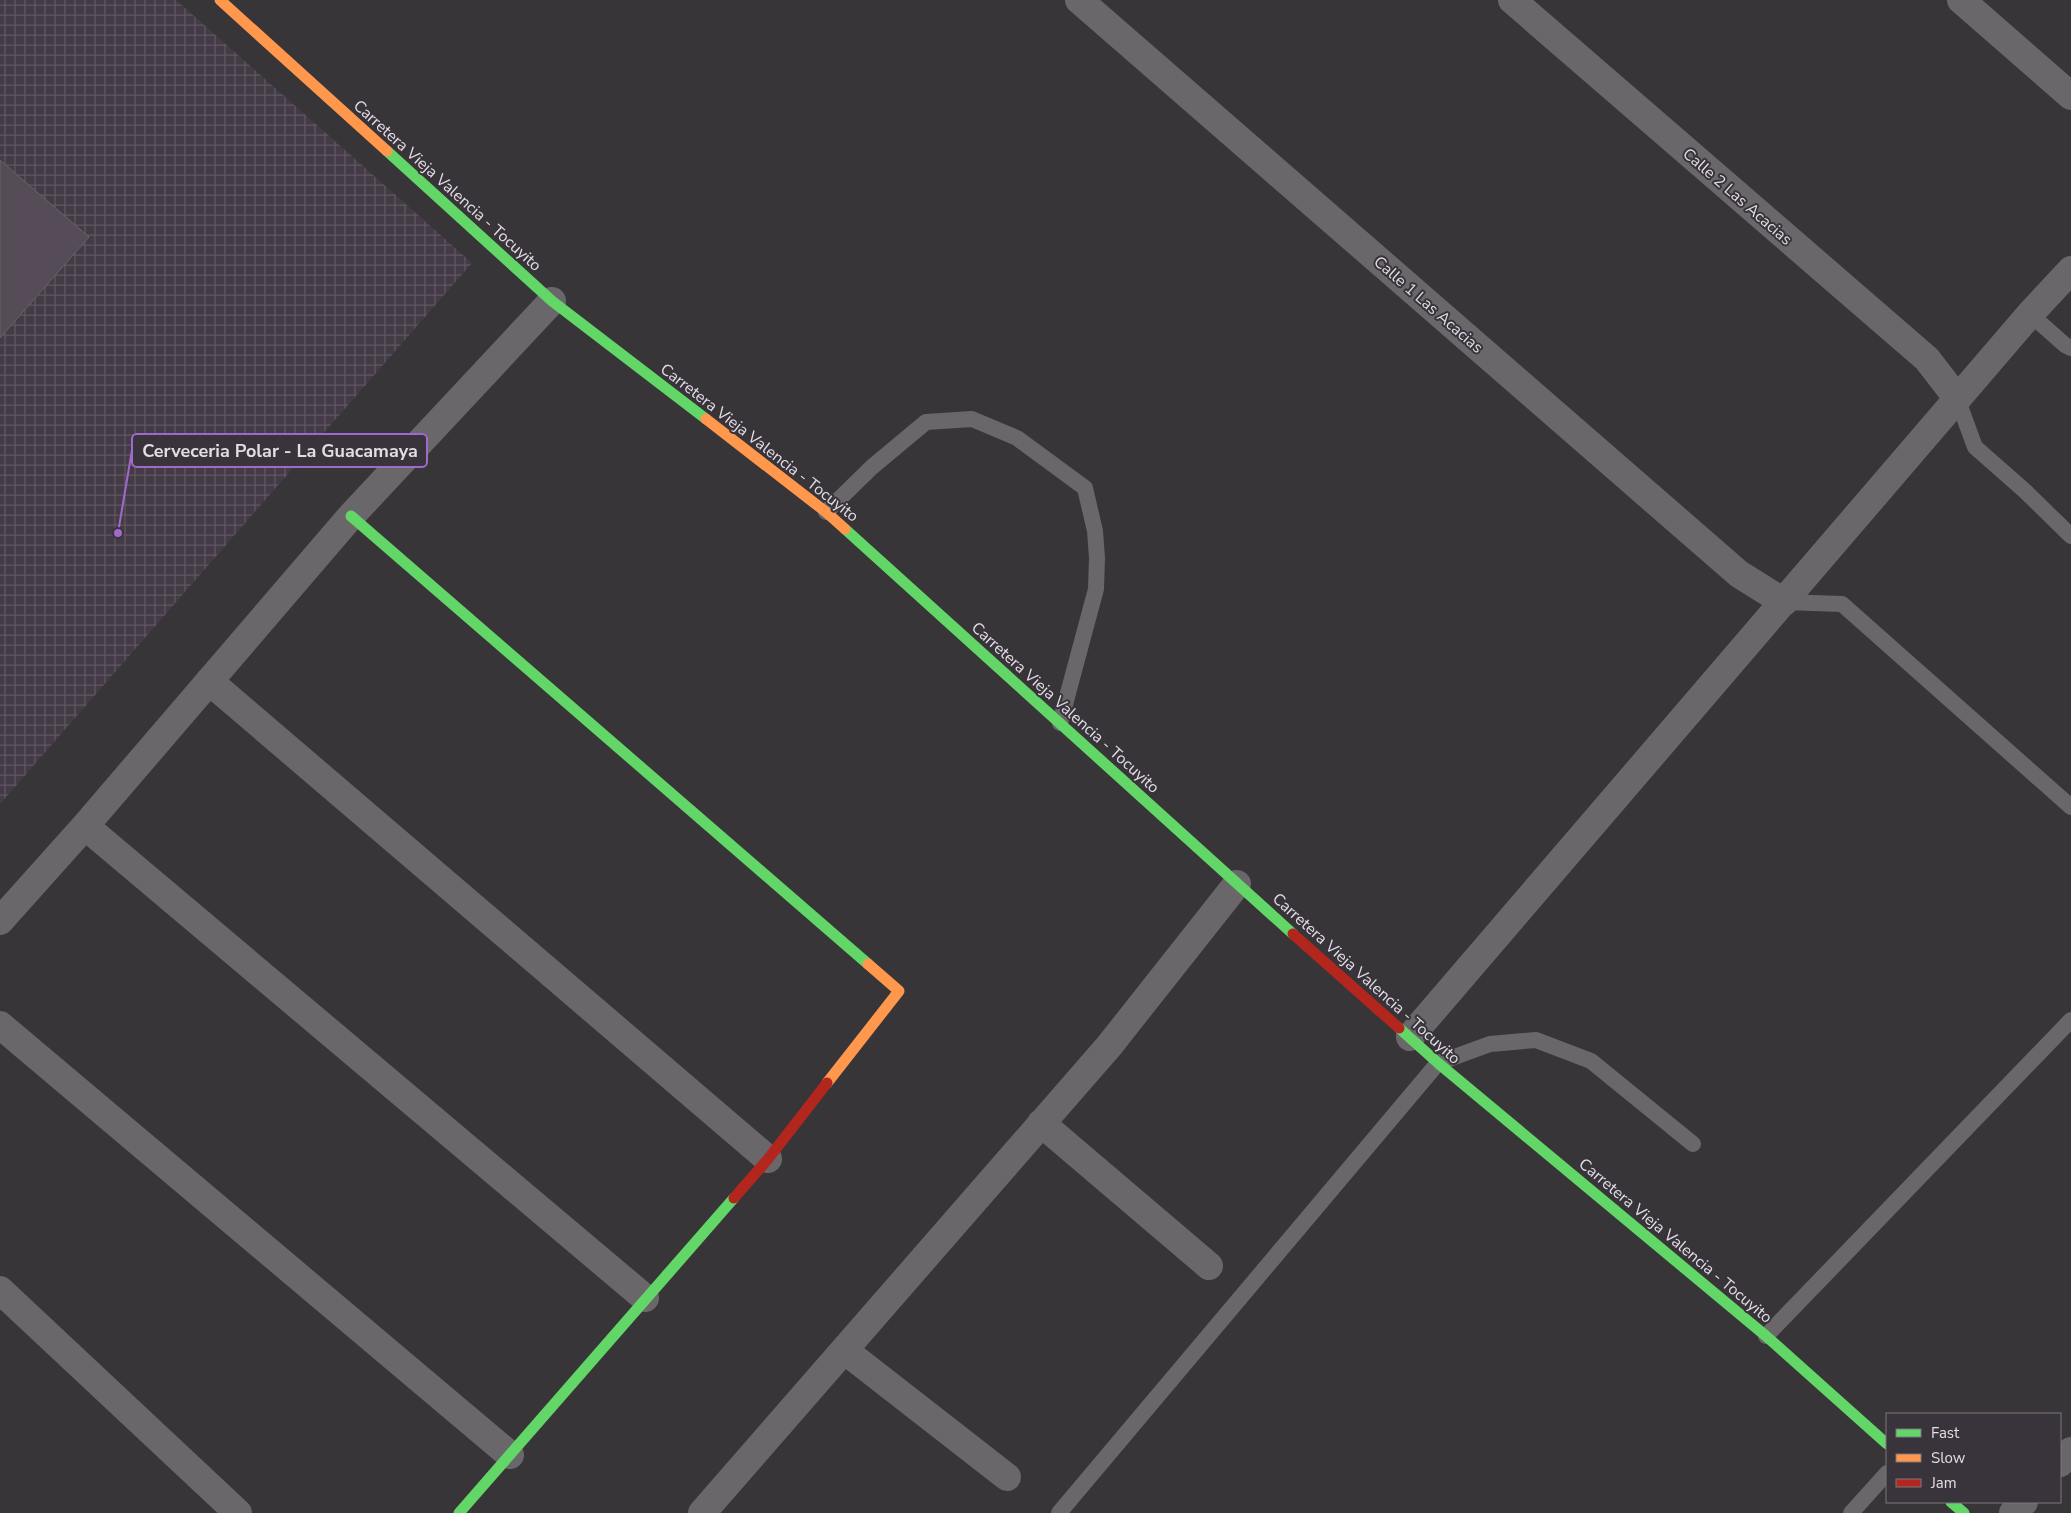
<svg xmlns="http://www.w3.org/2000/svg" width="2071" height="1513" viewBox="0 0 2071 1513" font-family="'Nunito Sans',sans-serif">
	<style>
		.industrial { fill: url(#industrial-grid) }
		.building { fill: #554c58; stroke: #666367 }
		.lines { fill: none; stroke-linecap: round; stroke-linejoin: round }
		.lane { stroke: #69676a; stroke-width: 16 }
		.street { stroke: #69676a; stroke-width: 28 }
		.fast { stroke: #63d668; stroke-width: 11 }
		.slow { stroke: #ff974d; stroke-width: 11 }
		.jam { stroke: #b3261e; stroke-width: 11 }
		.labels { text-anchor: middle; stroke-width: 4; stroke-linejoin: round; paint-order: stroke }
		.street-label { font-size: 16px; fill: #e2dee3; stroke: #39333b }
		.leader { fill: none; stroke: #9f6acc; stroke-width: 2 }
		.callout-dot { fill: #9f6acc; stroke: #39333b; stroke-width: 2 }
		.callout { fill: #39333b; stroke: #9f6acc; stroke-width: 2 }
		.callout-label { font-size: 18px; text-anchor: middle; font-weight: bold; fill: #e2dee3 }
	</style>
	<defs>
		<pattern id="industrial-grid" width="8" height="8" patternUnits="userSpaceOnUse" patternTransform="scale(1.25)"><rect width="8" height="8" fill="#443b47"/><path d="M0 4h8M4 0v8" fill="none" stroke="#5f5761"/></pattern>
	</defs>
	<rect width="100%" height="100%" fill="#383539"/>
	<path class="industrial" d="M0 0H176L472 263 0 804Z"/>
	<path class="building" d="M0 160 89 237 0 338Z"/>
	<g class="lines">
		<path class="lane" d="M2030 314 2065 345 2071 348
			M1957 398 1975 447 2025 491 2071 536
			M826 512 872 467 926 422 972 419 1017 438 1085 488 1095 531 1097 558 1096 589 1060 723
			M1784 602 1842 604 2071 807
			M1766 1336 2071 1020
			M1059 1513 1438 1063 1490 1044 1536 1040 1591 1061 1693 1144
			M1851 1513 1887 1473"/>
		<path class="street" d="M1079 0 1739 574 1784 602
			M1512 0 1927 359 1957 398
			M1961 0 2071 96
			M209 681 768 1159
			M85 826 645 1298
			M0 921 85 826 351 516 552 301
			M0 1025 510 1455
			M1410 1037 2030 314 2071 270
			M1041 1123 1209 1266
			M0 1290 238 1513
			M844 1350 1007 1477
			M2060 1463 2071 1451
			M702 1513 1109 1046 1237 884
			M2013 1513 2024 1502"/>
		<path class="fast" d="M387 151 552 301 706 419
			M351 516 868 964
			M845 529 1293 934
			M1399 1028 1438 1063 1766 1336 1887 1444
			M1951 1502 1964 1513
			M459 1513 734 1198"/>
		<path class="slow" d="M220 0 387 151
			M706 419 826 512 845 529
			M827 1083 899 991 868 964"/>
		<path class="jam" d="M1293 934 1399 1028
			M734 1198 768 1159 827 1083"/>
	</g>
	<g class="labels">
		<g class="street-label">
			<text transform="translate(448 185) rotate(42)" y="6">Carretera Vieja Valencia - Tocuyito</text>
			<text transform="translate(1738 196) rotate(41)" y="6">Calle 2 Las Acacias</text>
			<text transform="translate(1429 304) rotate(41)" y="6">Calle 1 Las Acacias</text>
			<text transform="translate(760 442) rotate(38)" y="6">Carretera Vieja Valencia - Tocuyito</text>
			<text transform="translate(1066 707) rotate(42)" y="6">Carretera Vieja Valencia - Tocuyito</text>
			<text transform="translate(1367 978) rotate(42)" y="6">Carretera Vieja Valencia - Tocuyito</text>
			<text transform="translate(1676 1240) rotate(40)" y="6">Carretera Vieja Valencia - Tocuyito</text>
		</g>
	</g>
	<path class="leader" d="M118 533L132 450"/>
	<circle class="callout-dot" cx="118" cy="533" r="5"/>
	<rect class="callout" x="132" y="434" width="295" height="33" rx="5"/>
	<g class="callout-label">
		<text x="280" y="457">Cerveceria Polar - La Guacamaya</text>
	</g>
	<rect x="1886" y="1413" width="175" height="90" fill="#39333b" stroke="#7d777e"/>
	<rect x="1896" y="1429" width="25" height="8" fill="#63d668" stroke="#7d777e"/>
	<text x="1931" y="1438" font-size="15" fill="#e2dee3">Fast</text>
	<rect x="1896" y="1454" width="25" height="8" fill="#ff974d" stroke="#7d777e"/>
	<text x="1931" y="1463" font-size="15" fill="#e2dee3">Slow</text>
	<rect x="1896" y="1479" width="25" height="8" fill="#b3261e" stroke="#7d777e"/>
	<text x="1931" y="1488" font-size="15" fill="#e2dee3">Jam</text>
</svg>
